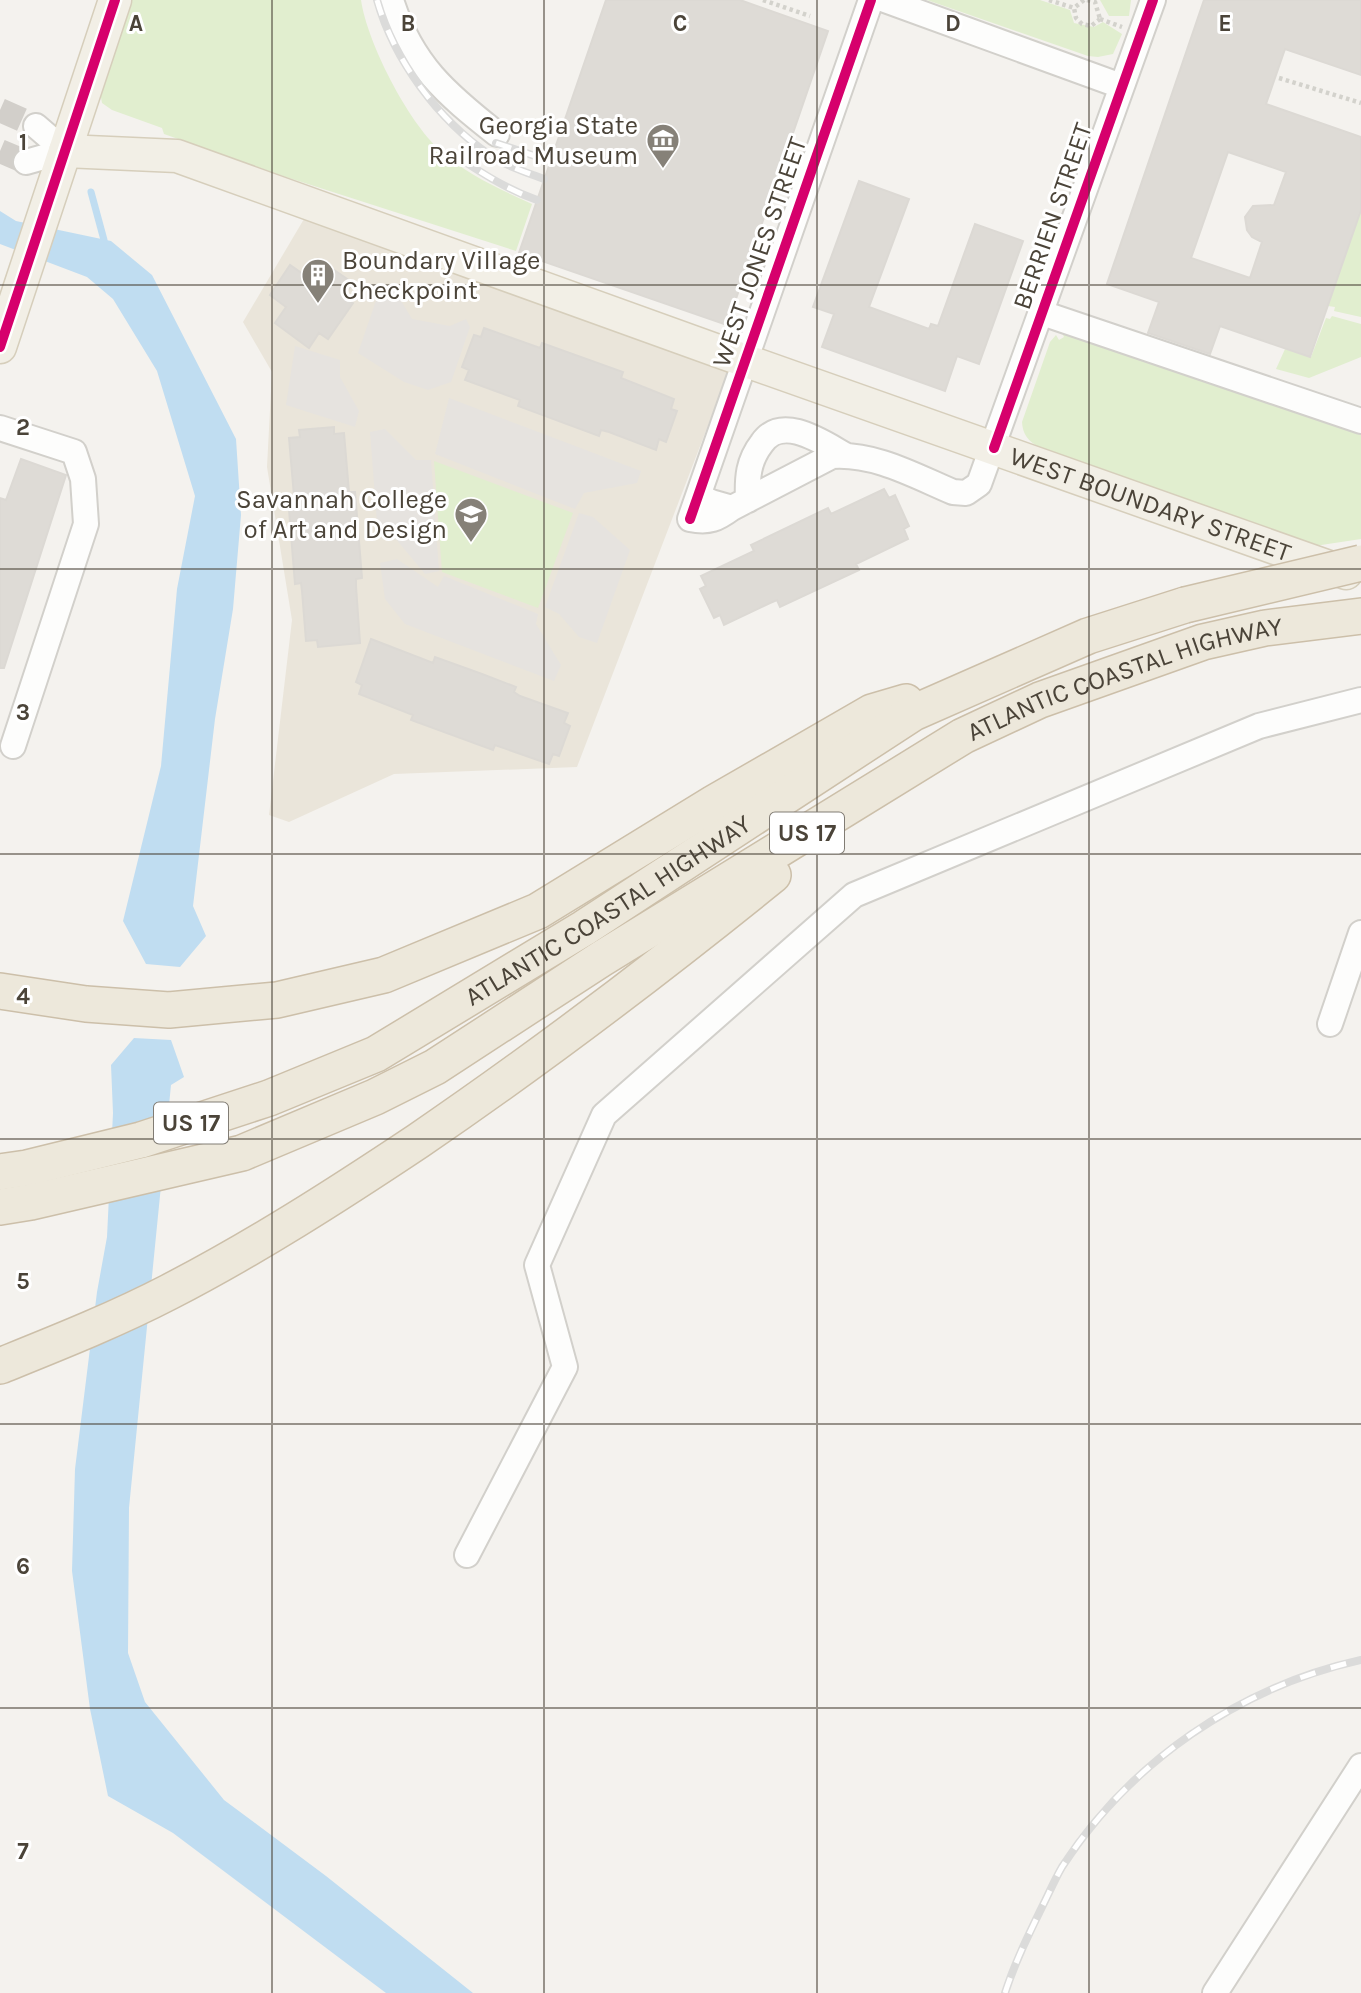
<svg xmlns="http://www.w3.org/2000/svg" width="1361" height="1993" viewBox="0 0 1361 1993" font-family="Karla,sans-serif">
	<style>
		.education { fill: #eae5da }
		.green { fill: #e1eecf }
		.parking { fill: #e6e3df }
		.water { fill: #c0ddf1 }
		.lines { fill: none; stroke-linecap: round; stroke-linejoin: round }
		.stream { stroke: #c0ddf1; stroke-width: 7 }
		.building { fill: #dedbd6; stroke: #dcd9d4; stroke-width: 2; fill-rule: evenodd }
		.minor-tunnel { stroke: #d2cfca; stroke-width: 24; stroke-dasharray: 24 12; stroke-linecap: butt }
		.minor-casing { stroke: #d2d0cb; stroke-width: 28 }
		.major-casing { stroke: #d6cebb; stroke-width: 35 }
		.highway-casing { stroke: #ccbfa9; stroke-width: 38 }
		.path { stroke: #d3d2cc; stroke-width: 4.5; stroke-dasharray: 3.5 3.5; stroke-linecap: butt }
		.minor { stroke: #fdfdfc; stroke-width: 24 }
		.major { stroke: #f2efe6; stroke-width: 32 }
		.highway { stroke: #ede8db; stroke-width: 35 }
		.rail-casing { stroke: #dbdbda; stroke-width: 8 }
		.rail { stroke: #fff; stroke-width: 5; stroke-dasharray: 16; stroke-linecap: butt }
		.highway-bridge-casing { stroke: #ccbfa9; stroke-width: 38; stroke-linecap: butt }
		.highway-bridge { stroke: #ede8db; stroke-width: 35 }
		.cycleway-casing { stroke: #fff; stroke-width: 15 }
		.cycleway { stroke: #d6006c; stroke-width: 10 }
		.grid { fill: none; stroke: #4b4439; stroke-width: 2; stroke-opacity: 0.55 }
		.labels { text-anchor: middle; stroke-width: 6; stroke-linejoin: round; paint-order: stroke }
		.shield { fill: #fff; stroke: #817c74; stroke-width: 2 }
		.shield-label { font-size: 24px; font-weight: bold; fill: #4b4439 }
		.poi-label { font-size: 26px; fill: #4b4439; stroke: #fff; text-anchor: end }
		.street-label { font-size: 26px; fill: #4b4439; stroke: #fff }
		.grid-label { font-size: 23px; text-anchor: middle; font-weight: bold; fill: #4b4439; stroke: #fff; stroke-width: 6; stroke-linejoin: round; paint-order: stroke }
	</style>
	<rect width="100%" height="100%" fill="#f4f2ee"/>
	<path class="education" d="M304 219 730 368 577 767 394 774 289 822 269 815 292 620 267 467 272 372 243 322Z"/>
	<path class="green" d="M131 0H361C367 42 408 122 440 150 466 174 499 189 532 204L516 251 286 177 164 134 162 128 112 110 102 103 100 92Z
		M927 0H1040L1070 10 1074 23 1094 27 1103 22 1122 34 1113 54 1098 57 1088 56Z
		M1100 0H1131L1129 16H1109Z
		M1361 210V317L1334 311 1335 307 1328 306Z
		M1332 316 1361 324V357L1309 378 1276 369 1285 349 1311 357 1326 318 1330 319Z
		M1062 333 1361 428V539L1308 547 1046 451C1033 444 1023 439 1022 422L1050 342 1056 335 1059 340 1064 337Z
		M434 461 573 513 538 608 442 572Z"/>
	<path class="parking" d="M381 286 394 289 412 319 450 326 466 319 470 327 451 382 428 390 404 382 358 353Z
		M295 346 340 360V377L359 411 355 427 286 405Z
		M449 398 641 471 637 483 584 493 575 509 435 454Z
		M385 429 416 460H431L439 571 425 574 395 538 378 535 370 432Z
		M579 513 593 517 630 550 597 643 579 637 559 614 545 607Z
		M397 559 438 587 444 576 538 614 536 624 561 665 554 681 405 624 385 599 380 563Z"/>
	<path class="water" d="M0 211 16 221 111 241 152 275 236 439 241 515 233 609 215 719 193 906 206 936 180 967 146 964 123 921 161 766 177 589 195 496 157 371 113 299 87 277 0 244Z
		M134 1038 171 1040 184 1077 171 1085 129 1508 128 1653 145 1702 224 1800 326 1876 473 1993H386L173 1833 108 1796 90 1709 72 1571 75 1469 97 1292 107 1237 113 1113 111 1065Z"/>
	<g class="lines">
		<path class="stream" d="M91 192 104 240"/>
	</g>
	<path class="building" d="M606 0H740L828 31 727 325 519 253Z
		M1204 0H1361V75L1285 49 1266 104 1361 137V210L1310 357 1220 326 1210 354 1148 333 1159 302 1107 284ZM1228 152 1286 172 1274 205 1253 206 1245 217 1247 230 1252 237 1262 242 1250 278 1191 258Z
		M859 181 909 199 869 307 929 329 931 324 938 326 975 224 1023 241 979 364 957 356 945 391 822 347 834 314 813 307Z
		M318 259 353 283 343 297 353 303 328 339 319 333 309 348 275 323 286 307 270 295 290 265 306 276Z
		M484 328 540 348 542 343 623 372 621 378 674 399 671 409 677 411 666 442 659 439 656 450 609 432 601 430 599 436 518 406 520 400 465 380 469 370 462 367 474 335 481 337Z
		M334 427V434L344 433 349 492H355L362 578 356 579V586L360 643 318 647 317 640 306 641 302 591 301 583 295 584 288 497 294 496 289 438 300 437 299 430Z
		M21 459 66 475 4 668H0V498L6 500Z
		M884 489 889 498 895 495 909 526 904 529 908 539 856 564 859 570 780 607 777 600 770 603 724 625 720 615 714 618 700 589 706 586 701 576 754 551 751 545 828 508 831 514Z
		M371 639 433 663 435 657 482 674 516 687 514 692 520 696 568 713 564 723 570 726 559 756 553 754 549 764 495 745 493 750 411 720 413 715 359 694 362 685 356 682Z"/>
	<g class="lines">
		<path class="minor-tunnel" d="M0 110 36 126
			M0 151 26 162"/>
		<defs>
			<path id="minor" d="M391 0C411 64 446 94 497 134
				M885 0 1121 86
				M36 126 65 151
				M26 162 65 151
				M1042 313 1361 421
				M0 428 74 452 83 479 86 524 13 746
				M698 496 711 502 732 508C717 519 709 523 690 519 750 346 811 173 871 0
				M748 500C747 478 748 461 762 443 782 414 822 442 845 455
				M732 508 832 456C875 453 915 476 953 492L966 493 979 484 1153 0
				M1330 1024 1361 933
				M467 1555 565 1367 537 1265 604 1115 854 895 1259 726 1361 700
				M1215 1993 1361 1766"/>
			<g id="major">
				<path id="s1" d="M65 151 177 156 718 351 1346 573"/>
				<path d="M0 347 115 0"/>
			</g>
			<g id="highway">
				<path d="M0 991 86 1004 169 1010 277 1000 384 975 538 911 714 803 872 712 906 702"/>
				<path id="s2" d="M0 1172 27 1168 141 1140 269 1098 376 1054 584 928 913 713 1088 636 1185 605"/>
				<path id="s3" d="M0 1207 31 1202 242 1153 375 1097 435 1067 601 959 963 736 1040 700 1203 642 1265 628 1361 616"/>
				<path d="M0 1366C57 1343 115 1320 169 1292 256 1247 337 1195 418 1141 541 1057 658 968 773 875"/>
			</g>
		</defs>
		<use href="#minor" class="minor-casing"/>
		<use href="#major" class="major-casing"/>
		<use href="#highway" class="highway-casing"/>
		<path class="path" d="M763 0 810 16
			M1049 0 1074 8
			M1084 0 1074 8 1076 18 1082 24 1091 26 1100 19
			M1087 0 1095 2 1100 19
			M1100 19 1122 27
			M1279 78 1361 103"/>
		<use href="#minor" class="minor"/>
		<use href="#major" class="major"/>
		<use href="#highway" class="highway"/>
		<defs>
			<path id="rail" d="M377 0C394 60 438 120 490 155 506 166 525 172 544 179
				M496 143 550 161
				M453 154C480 172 506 189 537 200
				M1005 1993C1015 1962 1029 1934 1043 1905 1049 1893 1055 1879 1062 1867 1130 1762 1239 1687 1361 1660"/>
		</defs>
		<use href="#rail" class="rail-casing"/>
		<use href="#rail" class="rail"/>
		<defs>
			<path id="highway-bridge" d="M1185 605 1361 563"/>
		</defs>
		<use href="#highway-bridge" class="highway-bridge-casing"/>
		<use href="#highway-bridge" class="highway-bridge"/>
		<defs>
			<path id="cycleway" d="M0 347 115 0
				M994 448 1153 0
				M690 519 871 0"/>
		</defs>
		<use href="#cycleway" class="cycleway-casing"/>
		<use href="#cycleway" class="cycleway"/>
	</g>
	<path class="grid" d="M272 0V1993M544 0V1993M817 0V1993M1089 0V1993M0 285H1361M0 569H1361M0 854H1361M0 1139H1361M0 1424H1361M0 1708H1361"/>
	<defs>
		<symbol id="museum-pin" viewBox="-11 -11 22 30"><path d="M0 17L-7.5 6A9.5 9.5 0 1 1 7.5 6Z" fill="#868178" stroke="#fff"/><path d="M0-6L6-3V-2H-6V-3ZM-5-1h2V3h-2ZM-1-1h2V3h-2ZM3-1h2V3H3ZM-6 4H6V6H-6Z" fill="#fff"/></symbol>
		<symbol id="building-pin" viewBox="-11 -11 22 30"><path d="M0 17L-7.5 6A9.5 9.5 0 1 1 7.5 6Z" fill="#868178" stroke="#fff"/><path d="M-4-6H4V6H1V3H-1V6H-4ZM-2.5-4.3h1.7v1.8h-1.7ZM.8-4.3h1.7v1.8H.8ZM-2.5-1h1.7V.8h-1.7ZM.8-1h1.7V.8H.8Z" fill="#fff"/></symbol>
		<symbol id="university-pin" viewBox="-11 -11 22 30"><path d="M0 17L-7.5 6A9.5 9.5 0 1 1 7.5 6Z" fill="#868178" stroke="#fff"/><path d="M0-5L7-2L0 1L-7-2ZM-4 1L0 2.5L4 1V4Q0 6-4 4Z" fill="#fff"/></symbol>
	</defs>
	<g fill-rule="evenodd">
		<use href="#museum-pin" x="644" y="121" width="38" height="52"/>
		<use href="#building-pin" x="299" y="256" width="38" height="52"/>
		<use href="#university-pin" x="452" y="495" width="38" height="52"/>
	</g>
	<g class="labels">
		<g class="shield">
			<rect x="770" y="812.5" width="74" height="41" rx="5"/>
			<rect x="154" y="1102.5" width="74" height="41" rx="5"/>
		</g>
		<g class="shield-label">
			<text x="807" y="841">US 17</text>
			<text x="191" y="1131">US 17</text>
		</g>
		<g class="poi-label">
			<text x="638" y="134">Georgia State<tspan x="638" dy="30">Railroad Museum</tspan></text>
			<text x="342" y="269" text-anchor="start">Boundary Village<tspan x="342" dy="30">Checkpoint</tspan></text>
			<text x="447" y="508">Savannah College<tspan x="447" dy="30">of Art and Design</tspan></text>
		</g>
		<g class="street-label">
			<text transform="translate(1052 216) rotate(-71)" y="9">BERRIEN STREET</text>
			<text transform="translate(759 252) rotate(-71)" y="9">WEST JONES STREET</text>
			<text dy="9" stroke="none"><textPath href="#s1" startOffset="1146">WEST BOUNDARY STREET</textPath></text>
			<text dy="9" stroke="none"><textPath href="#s3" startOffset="1255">ATLANTIC COASTAL HIGHWAY</textPath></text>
			<text dy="9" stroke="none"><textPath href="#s2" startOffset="668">ATLANTIC COASTAL HIGHWAY</textPath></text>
		</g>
	</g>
	<g class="grid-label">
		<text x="136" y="31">A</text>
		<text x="408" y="31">B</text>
		<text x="680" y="31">C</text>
		<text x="953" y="31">D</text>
		<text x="1225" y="31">E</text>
		<text x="23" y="150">1</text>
		<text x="23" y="435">2</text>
		<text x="23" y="720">3</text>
		<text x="23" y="1004">4</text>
		<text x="23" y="1289">5</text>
		<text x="23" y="1574">6</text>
		<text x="23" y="1859">7</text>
	</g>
</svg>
